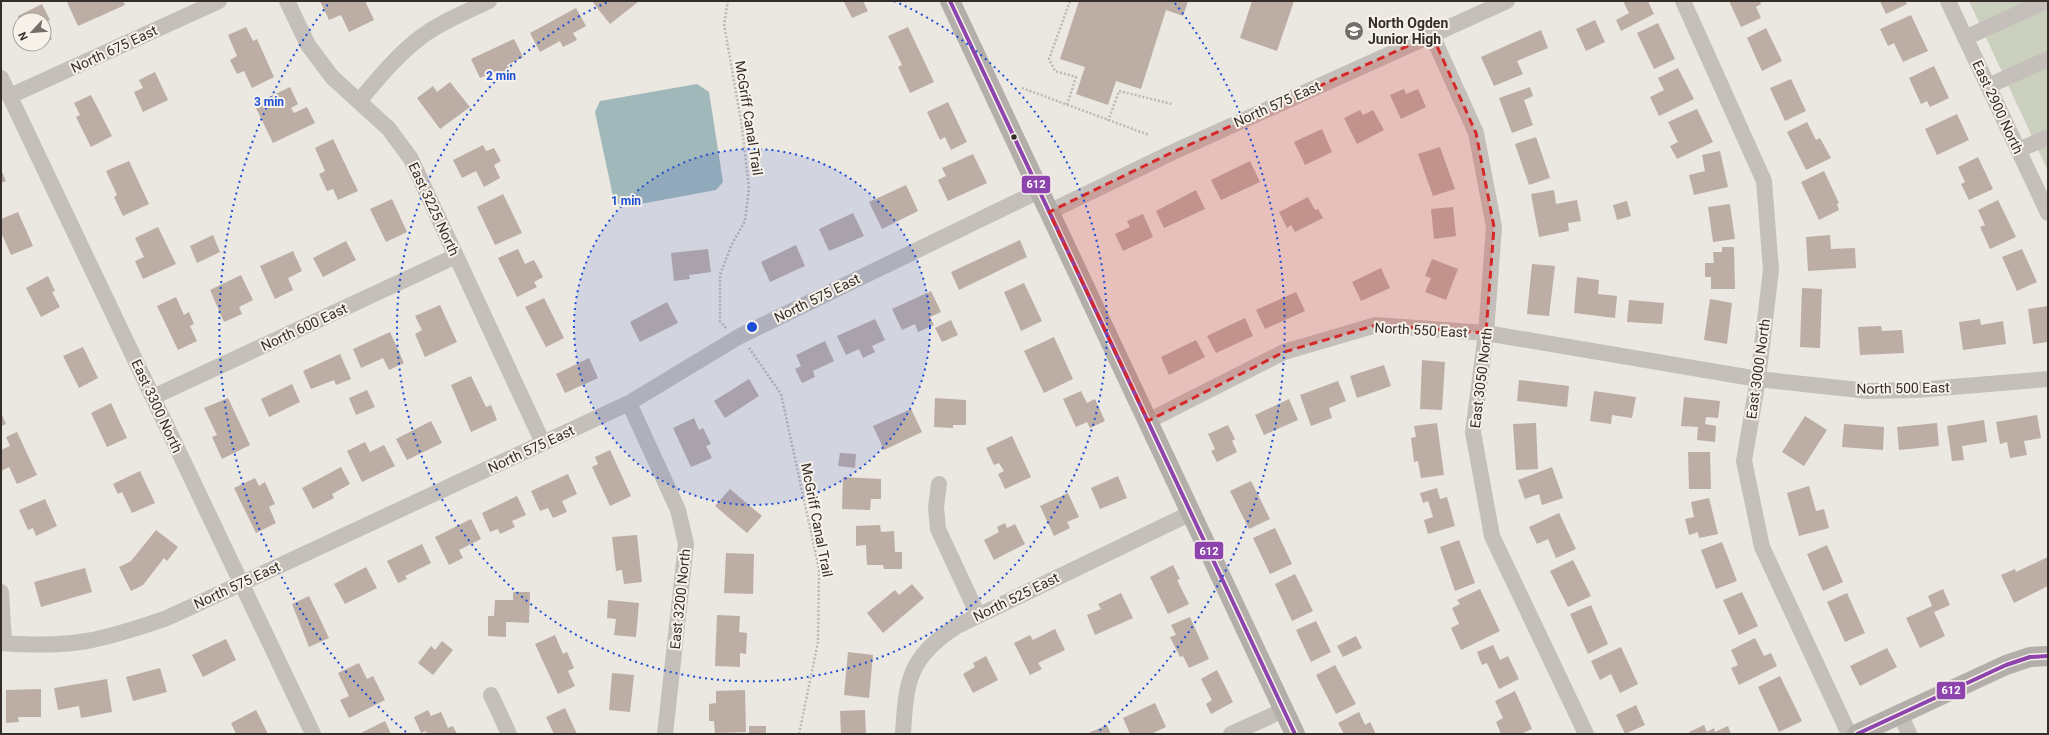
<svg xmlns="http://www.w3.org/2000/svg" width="2049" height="735" viewBox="0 0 2049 735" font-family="Roboto,sans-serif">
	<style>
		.green { fill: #cbcfbd }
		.water { fill: #a0b8b9 }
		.building { fill: #bcaea5 }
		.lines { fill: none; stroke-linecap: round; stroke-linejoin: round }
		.path { stroke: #bcb8b3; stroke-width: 2.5; stroke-dasharray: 2 2; stroke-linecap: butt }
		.minor { stroke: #c4bfba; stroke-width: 16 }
		.major { stroke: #b3aea9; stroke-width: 20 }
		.bus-1-casing { stroke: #f7f2e9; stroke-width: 7 }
		.bus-1 { stroke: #8e44ad; stroke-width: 4 }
		.marked { fill: #d62828; fill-opacity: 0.2; stroke: #d62828; stroke-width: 3; stroke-dasharray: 8 5; stroke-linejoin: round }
		.ring { fill: none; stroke: #1d4ed8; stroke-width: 2; stroke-dasharray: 2 4 }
		.bus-dot { fill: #342d29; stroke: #f7f2e9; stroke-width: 1.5 }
		.labels { text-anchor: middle; stroke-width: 4; stroke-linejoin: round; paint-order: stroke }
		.poi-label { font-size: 14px; font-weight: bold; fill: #342d29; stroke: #f7f2e9; text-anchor: start }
		.street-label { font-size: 14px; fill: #342d29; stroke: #f7f2e9 }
		.centre { fill: #1d4ed8; stroke: #f7f2e9; stroke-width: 2 }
		.ring-label { font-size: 12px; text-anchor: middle; font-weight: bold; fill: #1d4ed8; stroke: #f7f2e9; stroke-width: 4; stroke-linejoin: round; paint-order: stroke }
		.line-badge { stroke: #f7f2e9; stroke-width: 1.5 }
		.badge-label { font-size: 11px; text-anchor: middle; font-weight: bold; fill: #fff }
	</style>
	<rect width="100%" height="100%" fill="#ebe7e1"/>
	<path class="green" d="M1969 1H2048V171Z"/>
	<path class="water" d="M697 84 709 92 723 182 716 190 624 207 614 201 595 112 600 101Z"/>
	<path class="building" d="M70 1H123L125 5 78 26 67 2Z
		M320 1H365L374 20 349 32 341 15 329 20Z
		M592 1H637L638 2 610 24Z
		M846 1H863L868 11 852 18 844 2Z
		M1079 1H1188L1183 16 1166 10 1141 89 1116 81 1108 105 1076 94 1085 67 1060 59Z
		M1252 1H1294L1277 51 1240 38Z
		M1623 1H1648L1654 14 1621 31 1616 20 1629 13Z
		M1729 1H1760L1761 4 1756 7 1761 18 1741 27Z
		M1880 1H1905L1907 4 1886 14Z
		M42 4 50 20 45 23 52 39 44 43V20H19L18 16Z
		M576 8 586 26 573 33 577 40 563 47 560 41 540 52 530 33Z
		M1911 15 1928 51 1903 62 1894 43 1888 46 1880 29Z
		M1595 20 1605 42 1586 51 1576 29Z
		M1658 23 1675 59 1654 69 1637 33Z
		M246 27 253 41 257 39 274 77 252 88 244 71 237 74 230 60 237 56 228 35Z
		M908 27 934 82 910 93 898 67 902 65 888 36Z
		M1766 28 1782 61 1762 71 1747 38Z
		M1541 30 1548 48 1517 61 1523 74 1494 86 1481 57Z
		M514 39 523 57 507 65 511 73 498 80 494 72 480 78 471 59Z
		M1934 66 1949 98 1930 107 1927 101 1921 104 1909 78Z
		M1678 68 1694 99 1659 116 1650 97 1664 90 1658 78Z
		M155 72 168 100 143 112 134 92 143 88 139 80Z
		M1791 79 1806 111 1785 121 1770 88Z
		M450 82 470 107 440 129 417 98 433 86 437 92Z
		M290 87 298 104 291 108 294 113 307 107 315 123 273 143 254 104Z
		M1530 87 1533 96 1524 100 1533 125 1512 133 1499 98Z
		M1404 89 1406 94 1418 89 1426 107 1401 119 1390 95Z
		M91 95 112 136 91 147 76 117 80 115 74 103Z
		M948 102 967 142 951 150 945 137 940 140 927 112Z
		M1697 109 1713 142 1677 159 1670 146 1678 142 1668 122Z
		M1360 110 1363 115 1373 110 1384 130 1357 144 1344 118Z
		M1957 114 1969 140 1937 155 1925 129Z
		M1807 122 1816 140 1820 138 1831 158 1806 170 1787 132Z
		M1322 129 1332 152 1305 165 1294 142Z
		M1536 137 1550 178 1529 185 1515 144Z
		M333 139 358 191 338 200 333 189 327 191 319 174 325 171 315 148Z
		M483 145 486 151 494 148 501 161 494 165 500 178 484 187 476 171 462 178 453 160Z
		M1440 147 1455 189 1433 196 1418 154Z
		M1720 151 1728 187 1694 195 1689 175 1705 171 1702 155Z
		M973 154 987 183 948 201 938 180 946 176 942 168Z
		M1978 157 1993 189 1969 200 1961 184 1965 182 1958 167Z
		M129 161 149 204 123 216 114 197 117 195 106 171Z
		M1250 161 1260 182 1221 200 1211 180Z
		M1 169 6 181 1 183Z
		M1824 171 1839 203 1837 204 1839 210 1819 220 1801 182Z
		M906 185 918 211 882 229 869 202Z
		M1196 190 1205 209 1164 228 1156 211Z
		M1554 190 1556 204 1577 200 1581 221 1568 223 1569 231 1539 237 1531 194Z
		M503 194 522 233 495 245 477 207Z
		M1308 197 1315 210 1318 209 1323 218 1295 232 1291 225 1287 228 1279 212Z
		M392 199 407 232 386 242 370 209Z
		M1998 200 2016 237 1990 249 1980 227 1985 225 1978 210Z
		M1627 201 1631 216 1617 220 1613 205Z
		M1730 204 1735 239 1713 242 1708 207Z
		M1453 207 1456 236 1434 239 1431 209Z
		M18 212 33 246 11 255 1 232V219Z
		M853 213 864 236 829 251 819 229Z
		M1143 214 1153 237 1123 251 1115 234 1130 227 1127 221Z
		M158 227 176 264 143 279 135 261 144 257 135 238Z
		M213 235 220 252 197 263 190 246Z
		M1830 235 1831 249 1855 248 1856 268 1808 271 1806 237Z
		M1020 240 1027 257 959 290 951 272Z
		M346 241 356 260 323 277 313 258Z
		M796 245 805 266 770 282 761 262Z
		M1722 247H1734L1735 289H1711V277H1705V263H1714L1713 252H1722Z
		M518 249 525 264 534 260 543 277 534 282 537 287 517 297 498 258Z
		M708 249 711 272 689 275 690 279 674 281 671 253Z
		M2022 249 2037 282 2017 291 2002 257Z
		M293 251 302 271 288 278 293 290 275 299 260 266Z
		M1432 259 1458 269 1446 300 1425 292 1431 278 1425 276Z
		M1532 264 1555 266 1549 316 1527 314Z
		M1381 268 1390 288 1361 301 1352 282Z
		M241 275 253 300 239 307 242 314 224 322 210 290Z
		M48 276 55 291 52 292 60 307 41 317 26 288Z
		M1577 277 1599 280 1598 294 1617 296 1615 318 1574 313Z
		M1024 283 1042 321 1021 331 1004 292Z
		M1802 288 1822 289 1820 348 1800 347Z
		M931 291 941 312 930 317 934 325 918 332 915 324 902 330 892 309Z
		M1296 292 1305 311 1265 329 1256 310Z
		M176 297 184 315 189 312 194 324 190 326 197 341 178 350 157 306Z
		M544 298 564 338 546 347 525 307Z
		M1710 299 1732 303 1727 344 1704 340Z
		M1629 300 1664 303 1662 324 1627 322Z
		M667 302 678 323 640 342 630 322Z
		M440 305 457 342 425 357 415 334 422 330 415 316Z
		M2048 306V342L2033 344 2028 309Z
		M1245 318 1253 336 1216 353 1207 336Z
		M875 319 885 340 872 346 875 352 863 358 859 349 846 355 837 336Z
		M1980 319 1981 325 2003 321 2006 344 1963 350 1959 322Z
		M951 320 958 335 942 342 935 328Z
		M1881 326 1882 331 1902 330 1904 353 1860 355 1858 327Z
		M390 332 404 363 389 370 383 358 361 368 353 349Z
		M1054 337 1073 379 1044 393 1024 351Z
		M1196 340 1205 357 1169 375 1161 357Z
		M825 341 834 361 813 371 815 377 802 383 795 369 801 366 796 355Z
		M83 347 98 378 79 388 63 356Z
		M340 354 351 379 336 385 334 380 311 389 303 371Z
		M589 358 598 378 565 393 556 374Z
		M1422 360 1445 362 1442 410 1420 409Z
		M1384 365 1391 386 1357 398 1350 376Z
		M471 376 486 407 491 405 497 420 471 432 451 385Z
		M749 379 759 396 725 418 714 401Z
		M1519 380 1569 386 1567 407 1517 401Z
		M1338 381 1346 401 1329 408 1332 418 1311 426 1300 395Z
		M292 384 300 402 269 417 261 399Z
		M367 390 375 407 356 415 349 398Z
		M1081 391 1087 403 1095 399 1105 421 1090 428 1087 422 1076 427 1063 399Z
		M1594 391 1636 397 1632 418 1612 415 1611 424 1590 421Z
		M1684 397 1720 401 1718 418 1706 417 1705 424 1716 426 1715 442 1697 440 1698 427 1681 426Z
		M228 398 250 445 222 459 212 437 217 435 204 408Z
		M935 398 966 400V425H953V428L934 427Z
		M1289 399 1298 420 1264 435 1255 415Z
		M111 403 127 438 107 447 91 413Z
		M911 409 922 432 884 450 873 426Z
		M1 413 6 424 1 426Z
		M2037 415 2041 438 2024 441 2027 455 2010 458 2007 442 2000 444 1996 422Z
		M1805 416 1827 430 1804 466 1782 452Z
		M694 418 699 430 703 428 711 444 706 446 712 458 691 467 673 428Z
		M1984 420 1987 442 1962 446 1964 460 1952 461 1947 426Z
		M431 421 442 443 407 460 396 439Z
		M1437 423 1444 475 1421 478 1418 461 1414 462 1411 438 1416 437 1414 426Z
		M1536 423 1538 469 1516 470 1513 424Z
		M1937 423 1939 446 1899 450 1897 427Z
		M1844 424 1884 427 1883 450 1842 447Z
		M1228 425 1235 439 1232 441 1237 452 1217 462 1211 451 1215 449 1208 434Z
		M17 432 37 475 17 484 9 467 1 471V450L10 446 6 437Z
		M1012 436 1031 477 1005 489 998 474 1004 471 999 463 994 465 986 448Z
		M365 442 370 452 384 445 395 466 362 482 347 451Z
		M610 450 631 496 610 506 592 467 598 464 595 457Z
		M1688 452H1710L1711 489H1689Z
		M840 453 856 454 855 468 838 466Z
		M341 467 350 484 332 494 334 498 313 509 302 488Z
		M1552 467 1563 498 1542 505 1539 494 1525 499 1518 480Z
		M140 471 155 503 132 513 122 492 118 494 113 484Z
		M568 474 577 494 562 501 567 512 553 518 548 508 540 511 531 491Z
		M1118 476 1127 498 1100 509 1091 488Z
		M843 477 881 479V499H871L870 510 842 509Z
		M255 478 259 486 265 482 275 504 269 507 276 523 256 533 234 488Z
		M1251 481 1270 519 1249 529 1230 491Z
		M1809 486 1816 511 1824 509 1829 528 1799 536 1787 493Z
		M1437 488 1440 499 1447 497 1455 526 1428 534 1424 520 1433 517 1428 501 1423 503 1420 493Z
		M730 489 762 516 747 533 715 506Z
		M1068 493 1079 517 1067 522 1070 528 1054 536 1040 506Z
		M517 496 526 515 512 521 515 527 500 534 498 529 490 532 482 513Z
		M1709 498 1718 534 1699 538 1698 532 1689 535 1685 519 1694 517 1691 502Z
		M45 499 57 526 36 536 33 528 28 530 19 510Z
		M1559 513 1576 549 1556 558 1548 539 1537 544 1529 527Z
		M471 519 481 539 459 550 463 558 449 565 435 537Z
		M1005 523 1007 528 1015 524 1025 544 994 560 984 540 999 532 997 527Z
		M880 525 881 532 894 531 895 552H902V569H884L883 565H867L866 545 856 546V526Z
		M1275 528 1292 564 1270 574 1253 538Z
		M156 530 178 547 167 561 164 558 143 585 131 591 119 567 131 561Z
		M637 535 642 582 624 584 622 570 616 571 612 537Z
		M1459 540 1475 583 1455 591 1440 547Z
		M1722 542 1737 581 1716 589 1701 550Z
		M422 544 431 563 405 576 407 579 398 583 387 561Z
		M1827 545 1843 582 1823 591 1807 554Z
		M726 553 754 554 753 594 724 593Z
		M2048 557V586L2014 603 2001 575 2015 569 2016 572Z
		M1573 560 1591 596 1568 607 1550 571Z
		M1173 565 1180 579 1177 580 1189 604 1168 614 1150 577Z
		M366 567 377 588 345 604 334 584Z
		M85 568 92 592 41 607 34 582Z
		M1295 574 1313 611 1292 621 1275 584Z
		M912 584 924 598 883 633 867 613 895 590 899 595Z
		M1480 589 1500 631 1461 650 1451 628 1459 624 1452 608 1460 604 1457 600Z
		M1943 589 1950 605 1934 612 1945 636 1920 648 1906 618 1932 606 1928 596Z
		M513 592H530L529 623 506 622V637L488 636V616H494L495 600H513Z
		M1742 592 1758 626 1739 635 1723 600Z
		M1121 593 1133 618 1095 635 1087 615 1101 609 1098 604Z
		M1847 593 1865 633 1845 642 1827 602Z
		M309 596 329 638 309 647 292 604Z
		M608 600 639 603 636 637 614 635 616 619 607 618Z
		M1591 605 1608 644 1588 654 1570 614Z
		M717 615 740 616 739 632 747 633 746 654 740 653V667L715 666Z
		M1190 617 1209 659 1189 668 1183 656 1180 657 1170 637 1176 635 1171 625Z
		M1316 621 1331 652 1311 662 1296 630Z
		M1055 629 1065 650 1038 663 1042 669 1030 675 1014 643 1030 635 1033 640Z
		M555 635 563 654 567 652 574 668 568 671 575 686 558 694 535 644Z
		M1356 636 1362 648 1343 657 1337 646Z
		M1755 638 1764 656 1771 653 1777 666 1739 685 1731 668 1738 665 1731 650Z
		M226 639 236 660 203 677 192 655Z
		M442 641 453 650 433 675 418 663 431 646 435 650Z
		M1493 645 1500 660 1508 656 1519 679 1499 689 1487 663 1482 665 1477 652Z
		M1621 647 1638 684 1620 693 1611 674 1600 680 1591 661Z
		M1887 648 1897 667 1860 686 1850 666Z
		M848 652 873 655 869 698 844 695Z
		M986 656 998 680 973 693 963 674 975 667 973 663Z
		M359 663 367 679 373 676 385 700 349 718 340 700 349 696 338 673Z
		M1335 665 1356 704 1336 714 1316 675Z
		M160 668 167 692 133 701 126 677Z
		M1217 670 1233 702 1211 714 1206 704 1212 700 1201 679Z
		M612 673 634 675 630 712 609 710Z
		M1780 676 1802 721 1779 732 1758 687Z
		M107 679 112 712 81 718 79 706 58 710 54 688Z
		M41 689V717H18L19 722 6 723V690Z
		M745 690 746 732 715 733 714 721H709V704L716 703V691Z
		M1515 691 1532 729 1521 734H1501L1496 722 1503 718 1495 701Z
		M1155 703 1166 727 1151 734H1130L1123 718Z
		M1636 705 1645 725 1625 734 1616 715Z
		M565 708 577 734H554L546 717Z
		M256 710 268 734H236L231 723Z
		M428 710 431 716 441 712 448 728 453 726 457 734H427L426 731 421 733 414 717Z
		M865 710 866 734H841L840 711Z
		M1359 712 1365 725 1370 722 1376 734H1344L1338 723Z
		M385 721 391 734H359Z
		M1107 725 1111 734H1086Z
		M1704 725 1707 732 1714 728 1715 732 1728 726 1731 734H1690L1689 732Z
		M749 726H766V734H749Z"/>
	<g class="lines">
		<path class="path" d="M1022 88 1149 135
			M1067 105 1076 77 1055 71 1049 59 1070 1
			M1108 121 1119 91 1172 104
			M726 328 720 321V275L731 246 745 221 749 188 742 127 724 24 728 1
			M749 348 781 394 819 569 818 642 799 734"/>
		<path class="minor" d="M287 1 308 45 332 77 389 129 411 159 543 443
			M1683 1 1764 181 1771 270 1758 379 1744 461 1762 547 1849 734
			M1948 1 2048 213
			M1432 35 1476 133 1494 227 1486 333 1473 432 1492 536 1586 734
			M1965 38 2046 1
			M1 78 313 734
			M1988 86 2048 59
			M10 96 219 1
			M359 101C378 79 397 55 421 37 441 22 466 12 489 1
			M2019 150 2048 137
			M1049 212 1171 153 1507 1
			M153 397 456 256
			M629 403 678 510 686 544 665 734
			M1148 421 1284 352 1376 325 1486 333 1758 379 1868 391 1916 390 2048 379
			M939 484 936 507 938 529 978 615
			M1 592 4 643
			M1 643C29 645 59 646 87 641 114 636 141 627 167 618L629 403 740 336 1039 191
			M491 695 509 734
			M1900 713 1909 734
			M903 734C906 680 909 657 957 626L1191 513
			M1231 734 1284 710"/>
		<path class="major" d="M950 1 1295 734
			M1857 734 2006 665 2030 657 2048 656"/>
		<defs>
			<path id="bus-1" d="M950 1 1295 734
				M1857 734 2006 665 2030 657 2048 656"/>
		</defs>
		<use href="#bus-1" class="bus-1-casing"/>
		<use href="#bus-1" class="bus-1"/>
	</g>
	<path class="marked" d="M1432 35 1476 133 1494 227 1486 333 1376 325 1284 352 1148 421 1049 212 1171 153Z"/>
	<circle cx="752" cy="327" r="178" fill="#1d4ed8" fill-opacity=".12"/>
	<g class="ring">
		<circle cx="752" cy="327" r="178"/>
		<path d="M894 1A355 355 0 1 1 610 1"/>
		<path d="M406 732A533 533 0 0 1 329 3M1175 3A533 533 0 0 1 1098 732"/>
	</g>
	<defs>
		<symbol id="school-disc" viewBox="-11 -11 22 22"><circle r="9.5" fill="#746e69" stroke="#f7f2e9"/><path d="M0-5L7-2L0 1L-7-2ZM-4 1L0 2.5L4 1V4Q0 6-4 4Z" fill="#fff"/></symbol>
	</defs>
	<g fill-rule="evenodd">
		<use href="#school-disc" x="1343" y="20" width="22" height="22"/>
	</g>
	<circle class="bus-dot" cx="1014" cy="137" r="3.5"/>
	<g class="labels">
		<g class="poi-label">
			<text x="1368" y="28">North Ogden<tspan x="1368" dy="16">Junior High</tspan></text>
		</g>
		<g class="street-label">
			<text transform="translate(114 49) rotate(-25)" y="5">North 675 East</text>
			<text transform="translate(1277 104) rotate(-24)" y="5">North 575 East</text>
			<text transform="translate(1998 107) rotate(65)" y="5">East 2900 North</text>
			<text transform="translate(749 118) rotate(81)" y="5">McGriff Canal Trail</text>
			<text transform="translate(434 209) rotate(65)" y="5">East 3225 North</text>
			<text transform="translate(817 298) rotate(-26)" y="5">North 575 East</text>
			<text transform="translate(304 327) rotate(-25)" y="5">North 600 East</text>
			<text transform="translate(1421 330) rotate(3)" y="5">North 550 East</text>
			<text transform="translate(1758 369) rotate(-82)" y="5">East 3000 North</text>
			<text transform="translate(1481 378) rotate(-83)" y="5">East 3050 North</text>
			<text transform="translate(1903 388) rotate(-1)" y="5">North 500 East</text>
			<text transform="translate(157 406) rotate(65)" y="5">East 3300 North</text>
			<text transform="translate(531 449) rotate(-25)" y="5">North 575 East</text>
			<text transform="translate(817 520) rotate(79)" y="5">McGriff Canal Trail</text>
			<text transform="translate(237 585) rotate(-25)" y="5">North 575 East</text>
			<text transform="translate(1016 597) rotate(-26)" y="5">North 525 East</text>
			<text transform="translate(680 599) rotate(-84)" y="5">East 3200 North</text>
		</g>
	</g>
	<circle cx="752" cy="327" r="6" class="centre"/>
	<g class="ring-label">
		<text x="501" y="80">2 min</text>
		<text x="269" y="106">3 min</text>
		<text x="626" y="205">1 min</text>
	</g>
	<g class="line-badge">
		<rect x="1021" y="175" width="30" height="19" rx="4" fill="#8e44ad"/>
		<rect x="1194" y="541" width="30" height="19" rx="4" fill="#8e44ad"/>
		<rect x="1936" y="681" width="30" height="19" rx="4" fill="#8e44ad"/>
	</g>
	<g class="badge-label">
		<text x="1036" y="188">612</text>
		<text x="1209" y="555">612</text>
		<text x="1951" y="694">612</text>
	</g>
	<rect width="2049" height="735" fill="none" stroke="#342d29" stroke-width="4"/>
	<g transform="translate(32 32) rotate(244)"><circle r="19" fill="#f7f2e9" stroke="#a9a39c"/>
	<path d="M0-3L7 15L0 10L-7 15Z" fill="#746e69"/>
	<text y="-6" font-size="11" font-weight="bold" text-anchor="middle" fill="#342d29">N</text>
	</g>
</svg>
